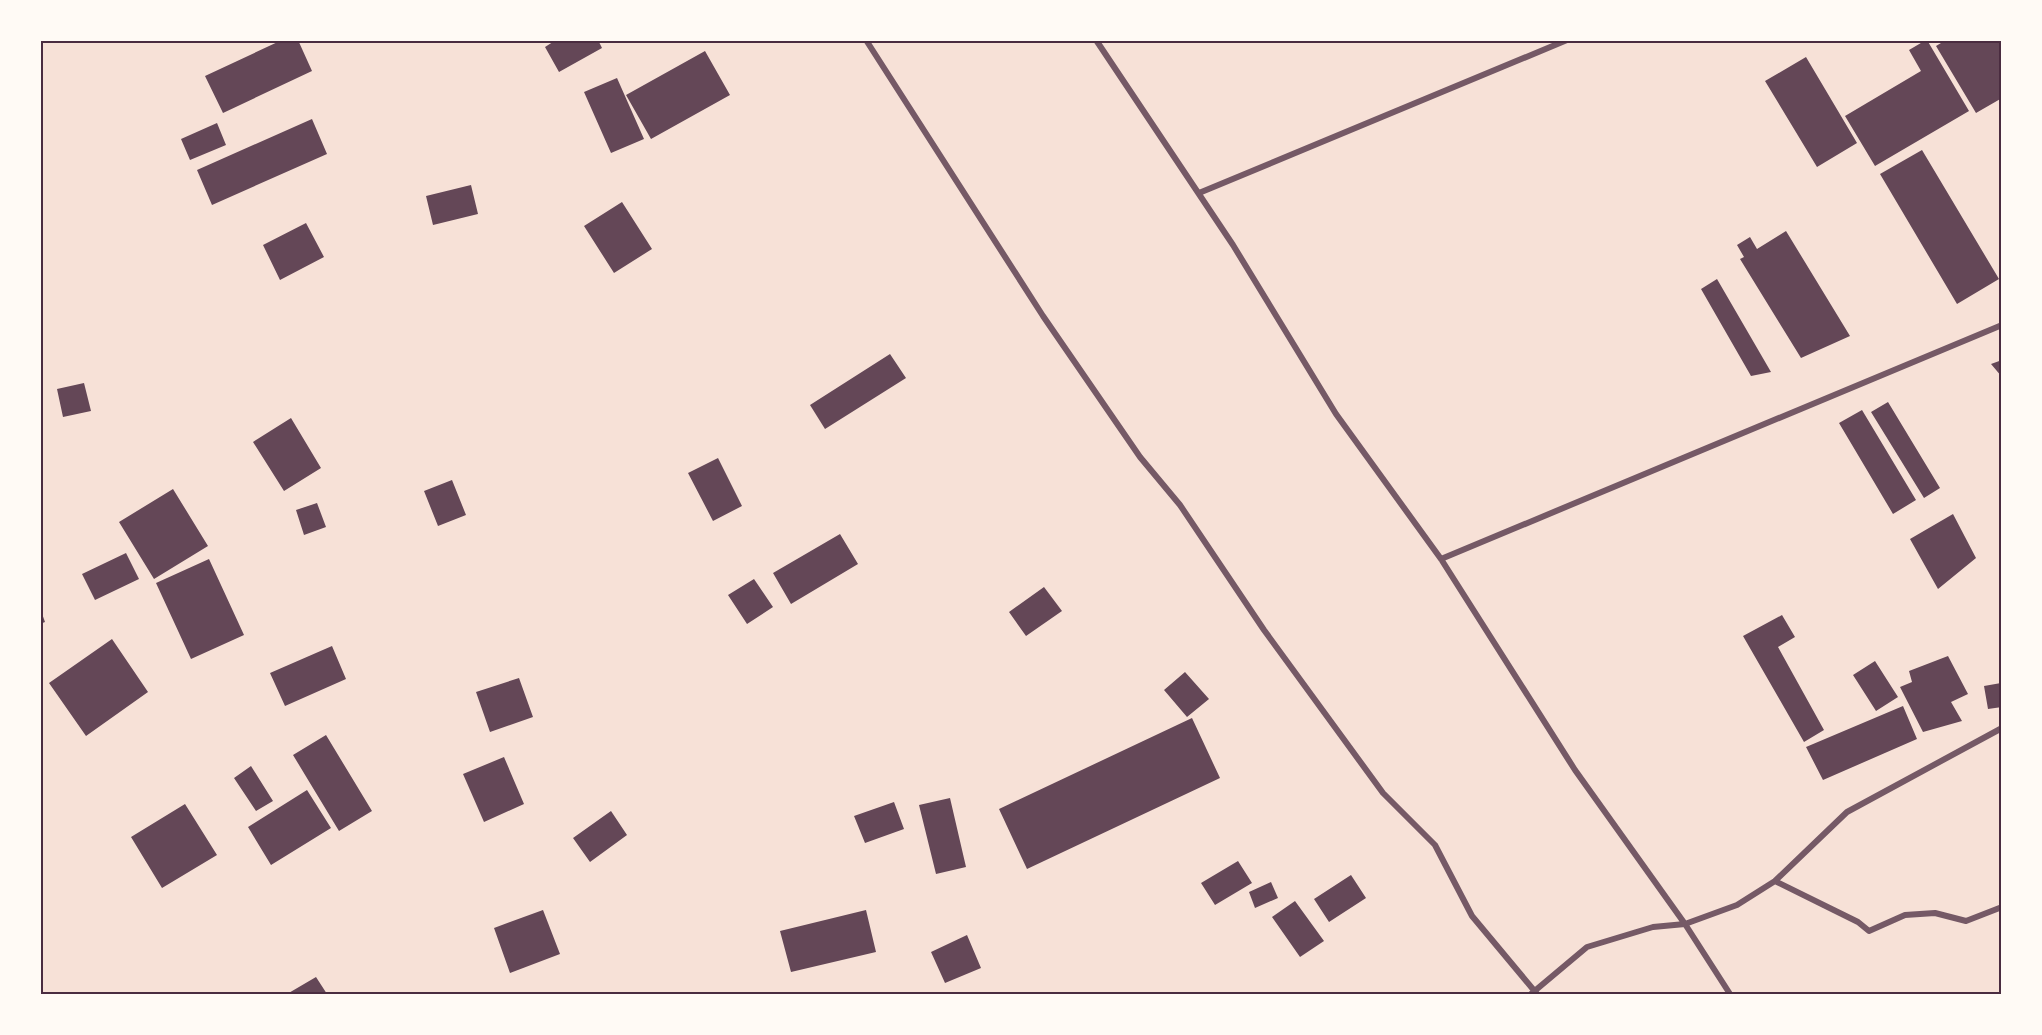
<svg xmlns="http://www.w3.org/2000/svg" width="2042" height="1035" viewBox="0 0 2042 1035" font-family="'Work Sans',sans-serif">
	<style>
		.building { fill: #644757 }
		.lines { fill: none; stroke-linecap: round; stroke-linejoin: round }
		.minor { stroke: #755966; stroke-width: 6 }
		.neatline { fill: none; stroke: #4a2c40; stroke-width: 2 }
	</style>
	<rect width="100%" height="100%" fill="#f7e1d7"/>
	<path class="building" d="M282 40H298L312 71 223 113 205 76Z
		M556 40H598L602 48 559 72 545 47Z
		M1926 40H1927L1969 111 1875 166 1845 116 1921 71 1909 50Z
		M1946 40H1998L2002 47V98L1976 113 1936 46Z
		M705 51 730 95 651 139 626 95Z
		M1806 57 1857 143 1817 167 1765 81Z
		M617 78 644 139 611 153 584 92Z
		M312 119 327 154 212 205 197 170Z
		M217 123 226 145 190 160 181 139Z
		M1922 150 1999 279 1957 304 1880 174Z
		M471 185 478 214 433 225 426 196Z
		M622 202 652 249 614 273 584 226Z
		M306 223 324 257 280 280 263 245Z
		M1786 231 1850 336 1801 358 1740 259 1744 257 1737 245 1750 237 1757 249Z
		M1717 279 1771 372 1751 376 1701 289Z
		M890 354 906 378 825 429 810 405Z
		M2002 360V377L1991 364Z
		M84 383 91 411 63 417 57 389Z
		M1888 402 1940 488 1924 498 1871 412Z
		M1862 410 1916 500 1893 514 1839 423Z
		M291 418 321 468 284 491 253 442Z
		M718 458 742 506 713 521 688 473Z
		M452 480 466 515 438 526 424 491Z
		M173 489 208 546 154 579 119 522Z
		M317 503 326 527 304 535 296 510Z
		M1953 514 1976 558 1938 589 1910 539Z
		M840 534 858 564 791 604 773 573Z
		M126 553 139 579 95 600 82 574Z
		M209 559 244 635 191 659 156 583Z
		M754 579 773 607 747 624 728 595Z
		M1044 587 1062 611 1026 636 1009 612Z
		M40 608 45 622 40 624Z
		M1782 615 1795 637 1778 647 1824 730 1804 742 1743 636Z
		M112 639 148 692 86 736 49 683Z
		M332 646 346 679 285 706 270 673Z
		M1948 656 1968 694 1951 702 1962 721 1923 732 1900 687 1912 682 1909 671Z
		M1875 661 1898 697 1876 711 1853 675Z
		M1185 672 1209 699 1187 717 1164 690Z
		M519 678 533 717 490 732 476 692Z
		M2001 683 2002 707 1988 709 1984 686Z
		M1903 706 1917 739 1823 780 1806 747Z
		M1192 718 1220 778 1027 869 999 809Z
		M326 735 372 811 339 831 293 755Z
		M504 757 524 804 484 822 463 774Z
		M251 766 273 801 256 811 234 778Z
		M307 790 331 828 271 865 248 827Z
		M950 798 966 867 936 874 919 805Z
		M894 802 904 829 865 843 854 816Z
		M185 804 217 855 162 888 131 837Z
		M611 811 627 835 590 862 573 838Z
		M1238 861 1252 883 1215 905 1201 883Z
		M1351 875 1366 898 1329 922 1314 899Z
		M1271 882 1278 898 1255 908 1249 892Z
		M1295 901 1324 941 1300 957 1272 917Z
		M543 910 560 954 510 973 494 928Z
		M866 910 876 952 791 972 780 931Z
		M967 935 981 968 945 983 931 952Z
		M316 977 327 994H287Z"/>
	<g class="lines">
		<path class="minor" d="M866 40 1043 316 1140 457 1180 505 1264 630 1383 793 1435 845 1472 916 1537 994
			M1096 40 1233 245 1336 414 1441 559 1575 770 1685 924 1730 994
			M1199 193 1567 40
			M1441 559 2002 325
			M1775 881 1858 922 1869 931 1905 915 1935 913 1966 921 2002 907
			M1531 994 1587 947 1653 927 1685 924 1737 905 1775 881 1847 812 2002 728"/>
	</g>
	<rect width="2042" height="1035" fill="none" stroke="#fffaf5" stroke-width="84"/>
	<rect x="42" y="42" width="1958" height="951" class="neatline"/>
</svg>
